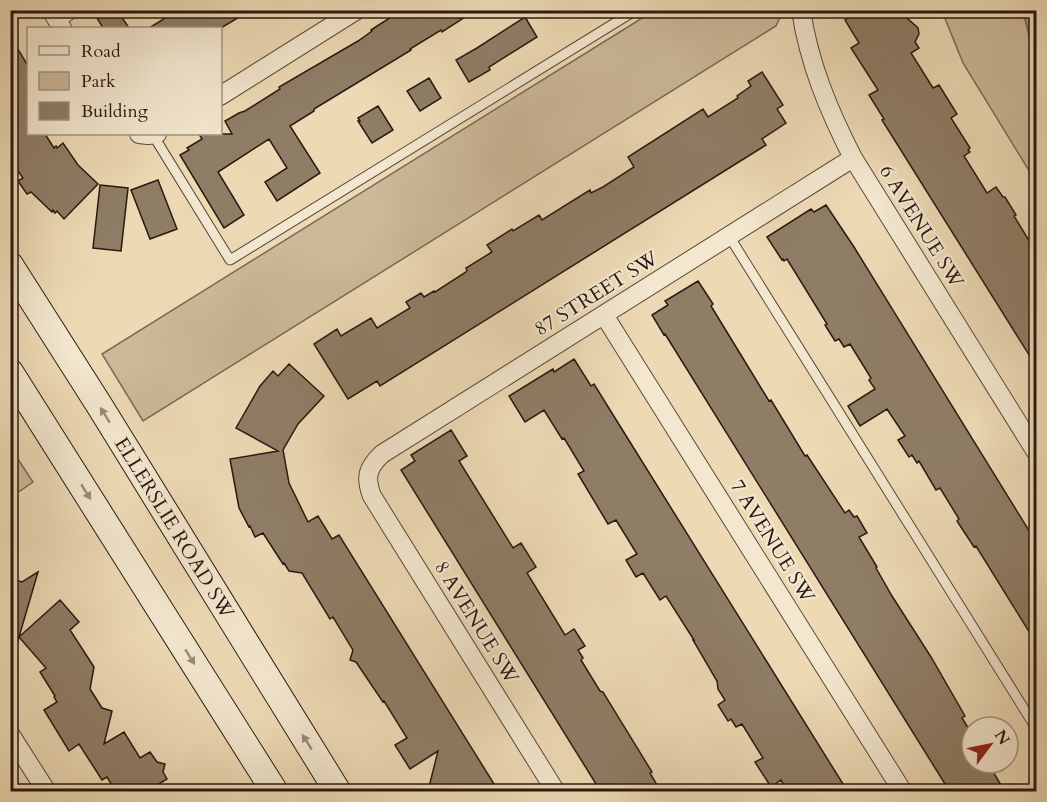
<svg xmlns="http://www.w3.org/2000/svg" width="1047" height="802" viewBox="0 0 1047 802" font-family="Cardo,serif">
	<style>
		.green { fill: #ccb999; stroke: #7a6955; stroke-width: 1.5 }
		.water { fill: #aa987d; stroke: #766552; stroke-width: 1.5 }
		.building { fill: #8f7d66; stroke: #291911; stroke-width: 1.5 }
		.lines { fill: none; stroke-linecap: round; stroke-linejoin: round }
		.lane-casing { stroke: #5a493a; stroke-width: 11 }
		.street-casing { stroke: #5a493a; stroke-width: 20 }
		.secondary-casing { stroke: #291911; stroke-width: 28 }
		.lane { stroke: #f3e7cf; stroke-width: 9 }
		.street { stroke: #f3e7cf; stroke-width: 18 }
		.secondary { stroke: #f3e7cf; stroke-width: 26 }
		.oneway { fill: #988a7a }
		.labels { text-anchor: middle; stroke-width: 4.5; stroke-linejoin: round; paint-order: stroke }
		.street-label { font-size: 20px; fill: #291911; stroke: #f3e7cf }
	</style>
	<rect width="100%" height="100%" fill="#eddab5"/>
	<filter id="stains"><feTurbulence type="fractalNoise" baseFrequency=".00333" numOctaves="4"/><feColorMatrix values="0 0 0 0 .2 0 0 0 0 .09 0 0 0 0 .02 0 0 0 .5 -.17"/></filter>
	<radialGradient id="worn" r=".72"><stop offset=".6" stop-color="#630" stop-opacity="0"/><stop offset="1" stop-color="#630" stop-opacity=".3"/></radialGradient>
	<path class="green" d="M655 10H781V15L776 26 143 421 102 354Z
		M942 11H1036V182L963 63Z
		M10 447 33 482 11 497H10Z"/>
	<path class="water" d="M1023 11H1036V55L1032 48Z"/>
	<path class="building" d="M92 10H117L129 28H103Z
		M178 10H251L221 28H149Z
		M402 10H476L442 32 441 30 410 49 411 50 314 109V111L290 126 320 173 277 201 265 182 287 168 269 139 218 172 244 215 224 228 180 155 189 150 187 148 202 139 199 134H232L225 121 239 113 245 111 280 89 279 87 358 41 372 31 371 30Z
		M860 10H898L918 28 919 34 915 42 919 48 911 53 933 88 939 85 957 114 951 118 970 148 968 150 970 152 964 156 987 193 996 187 1003 197H1005L1016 215 1014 216 1036 252V366L882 120 884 119 869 95 878 90 851 48 859 43 845 20Z
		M525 17 537 37 489 67 490 70 469 82 456 60 477 48Z
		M10 36 28 66V134H45L54 148 56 146 57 148 63 143 78 165 98 184 64 219 57 211 55 213 53 210 52 212 31 192 27 194 18 181 23 178 10 160Z
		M762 72 783 105 777 109 786 123 762 139 766 145 380 386 377 381 348 399 314 344 337 329 341 336 371 318 377 328 410 308 406 302 421 293 424 297 434 291 435 292 466 272 467 270 466 268 492 252 487 245 512 229 513 231 539 215 542 220 590 190 591 193 603 187 634 167 628 157 703 109 708 117 738 98 737 96 751 86 748 81Z
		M429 78 441 98 420 111 407 91Z
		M378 106 393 130 372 143 358 121H360L358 118Z
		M158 180 177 229 150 239 131 190Z
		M100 185 128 188 121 251 93 248Z
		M826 205 854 247 1036 542V643L976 546 974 547 957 521 959 519 940 488 936 490 919 461 917 463 912 455 909 457 898 440 905 436 887 409 860 426 848 406 875 389 869 380 871 378 850 344 844 347 839 339 835 341 825 325 827 324 787 259 784 261 783 259 782 260 767 237 811 209 814 212Z
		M698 281 713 304 711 306 769 401 771 400 805 456 807 455 845 513 849 510 854 517 857 516 867 533 859 537 877 567 876 568 892 596 931 657 965 716 962 718 972 734V763H988L1005 792H950L665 334 664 335 652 315 668 305 665 301Z
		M574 359 591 386 594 384 615 418 848 792H788L781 780 771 787 755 762 763 758 742 724 736 727 731 719 728 721 718 705 725 700 718 689 717 681 693 640H694L666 596 660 600 643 573 636 577 626 560 637 554 616 520 608 524 578 474 584 471 564 438 562 439 544 410 525 422 509 396 553 369 554 372Z
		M289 364 324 396 298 424 283 450 289 483 308 522 318 516 332 539 339 535 499 792H447L429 787 438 751 410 769 395 745 407 738 384 701 383 702 356 662 350 660 353 650 333 617 330 619 302 573 289 571 284 563 283 564 263 533 255 537 250 526 249 527 239 508 230 459 278 451 236 428 260 386 273 371 278 376Z
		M451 430 467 456 459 461 513 548 521 543 536 567 527 573 565 635 574 629 585 646 578 650 583 658 581 660 600 691 603 692 652 772 650 773 661 792H601L401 470 415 461 411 455Z
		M38 572 19 637 60 600 79 622 70 630 94 667 90 689 102 708 112 711 104 744 124 732 140 758 150 752 157 762 165 764 163 772 167 779 146 792H116L107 777 102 780 79 744 69 751 44 710 57 702 54 697 55 696 40 672 46 668 19 637 15 650H10V578L22 582Z"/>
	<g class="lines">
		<defs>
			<path id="lane" d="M58 23 78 10
				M153 135 230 260 636 10
				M729 236 1036 728"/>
			<path id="street" d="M51 10 62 28
				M801 10C809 64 829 111 853 158L1036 452
				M220 96 357 10
				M139 134 148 135 157 134
				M604 315 903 792
				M10 734 47 792
				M556 792 372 496C365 478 367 468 382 454L853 158"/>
			<g id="secondary">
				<path id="s1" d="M10 265 101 408 338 792"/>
				<path d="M10 372 275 792"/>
			</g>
		</defs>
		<use href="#lane" class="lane-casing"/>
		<use href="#street" class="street-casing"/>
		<use href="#secondary" class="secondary-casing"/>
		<use href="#lane" class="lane"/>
		<use href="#street" class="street"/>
		<use href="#secondary" class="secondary"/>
	</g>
	<defs><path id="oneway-solid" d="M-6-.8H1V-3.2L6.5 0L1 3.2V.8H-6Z" transform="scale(1.5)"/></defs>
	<g class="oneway">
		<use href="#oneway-solid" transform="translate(105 415) rotate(-122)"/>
		<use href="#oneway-solid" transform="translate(86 492) rotate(58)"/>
		<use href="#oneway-solid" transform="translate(190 657) rotate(58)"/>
		<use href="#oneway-solid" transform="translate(307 742) rotate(-122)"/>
	</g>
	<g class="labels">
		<g class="street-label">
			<text transform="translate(922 226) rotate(58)" y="7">6 AVENUE SW</text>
			<text transform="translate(596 293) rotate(-32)" y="7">87 STREET SW</text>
			<text dy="7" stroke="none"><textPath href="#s1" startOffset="310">ELLERSLIE ROAD SW</textPath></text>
			<text transform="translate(773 541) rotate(58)" y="7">7 AVENUE SW</text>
			<text transform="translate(477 622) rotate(58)" y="7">8 AVENUE SW</text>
		</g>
	</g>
	<rect width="1047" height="802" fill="none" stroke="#eddab5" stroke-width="36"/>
	<rect x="12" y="12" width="1023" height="778" fill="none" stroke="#291911" stroke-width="3"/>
	<rect x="18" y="18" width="1011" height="766" fill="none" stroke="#291911" stroke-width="1.5"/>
	<rect x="27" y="27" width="195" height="108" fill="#f3e7cf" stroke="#a29583" stroke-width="1.5"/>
	<rect x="39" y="46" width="30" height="9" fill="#f3e7cf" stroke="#a29583" stroke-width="1.5"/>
	<text x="81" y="57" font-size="18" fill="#291911">Road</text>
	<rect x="39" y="72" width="30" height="18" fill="#ccb999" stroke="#a29583" stroke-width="1.5"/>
	<text x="81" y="87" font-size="18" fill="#291911">Park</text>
	<rect x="39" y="102" width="30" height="18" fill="#8f7d66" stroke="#a29583" stroke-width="1.5"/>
	<text x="81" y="117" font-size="18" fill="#291911">Building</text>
	<g transform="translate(990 745) rotate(58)"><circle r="28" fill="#f3e7cf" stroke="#a29583" stroke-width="1.5"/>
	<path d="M0-4.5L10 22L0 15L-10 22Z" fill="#8f2418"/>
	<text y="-9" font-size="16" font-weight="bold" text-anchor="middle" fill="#291911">N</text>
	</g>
	<rect width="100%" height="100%" filter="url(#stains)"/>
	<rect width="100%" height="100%" fill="url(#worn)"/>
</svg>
